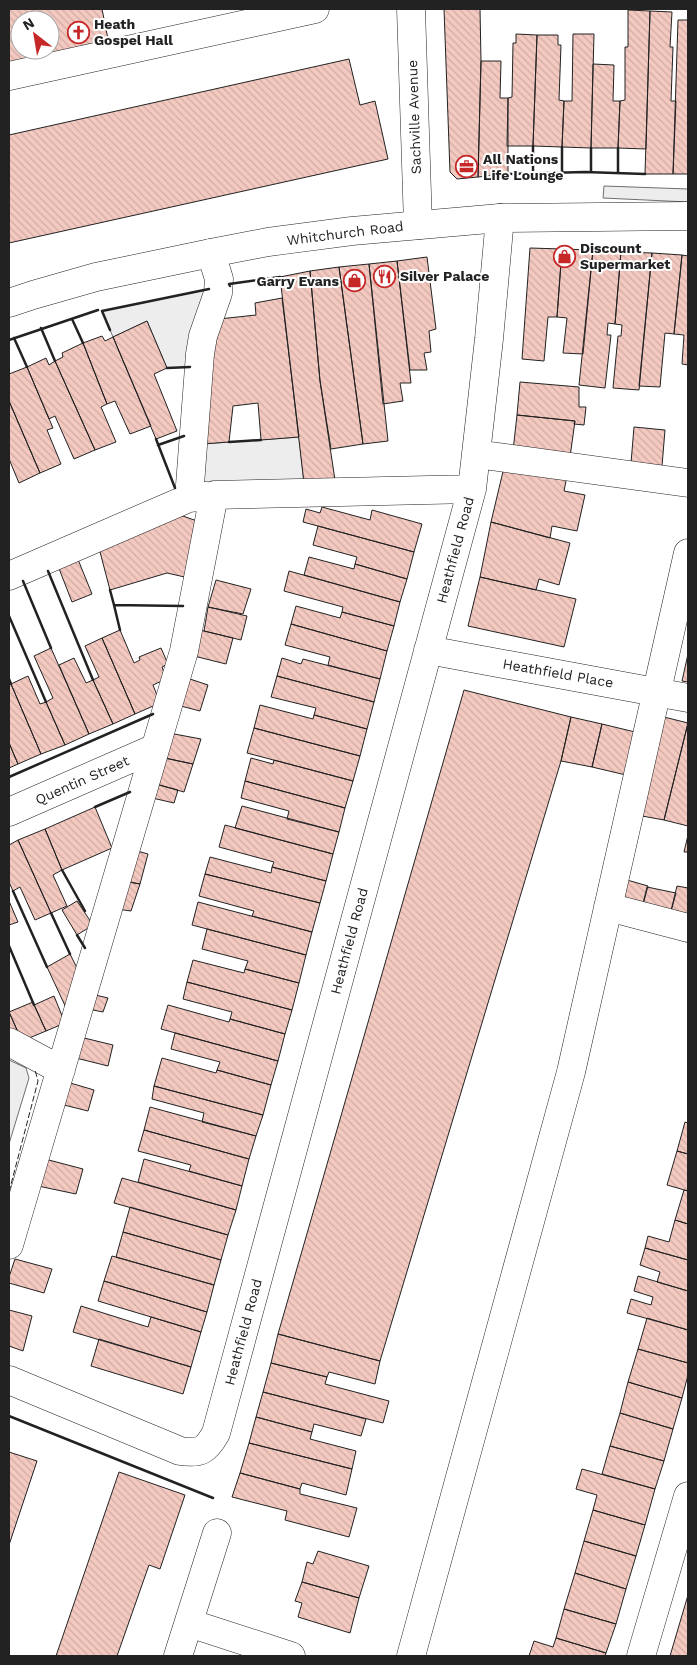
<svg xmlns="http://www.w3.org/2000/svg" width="697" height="1665" viewBox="0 0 697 1665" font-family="'Work Sans',sans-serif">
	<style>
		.parking { fill: #ededed; stroke: #6f6f6f }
		.building { fill: url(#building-back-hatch); stroke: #222; fill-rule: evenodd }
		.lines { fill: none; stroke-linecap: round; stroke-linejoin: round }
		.minor-casing { stroke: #222; stroke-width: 29 }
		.major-casing { stroke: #222; stroke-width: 29 }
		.minor { stroke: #fff; stroke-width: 28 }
		.major { stroke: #fff; stroke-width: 28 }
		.fence { stroke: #222; stroke-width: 1; stroke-dasharray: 6 2.5; stroke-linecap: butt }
		.wall { stroke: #222; stroke-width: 2.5 }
		.labels { text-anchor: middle; stroke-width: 4; stroke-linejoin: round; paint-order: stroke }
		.poi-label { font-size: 14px; font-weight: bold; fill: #222; stroke: #fff; text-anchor: start }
		.street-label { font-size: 14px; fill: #222; stroke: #fff }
	</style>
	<defs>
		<pattern id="building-back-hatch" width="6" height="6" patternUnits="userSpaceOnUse" patternTransform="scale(1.25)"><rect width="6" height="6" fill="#f3c9c0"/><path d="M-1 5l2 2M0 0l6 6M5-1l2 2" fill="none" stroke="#d0aca5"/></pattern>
	</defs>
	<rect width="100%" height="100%" fill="#fff"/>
	<path class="parking" d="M604 186 688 189V202L603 198Z
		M211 289 192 367 167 368 147 321 113 337 102 311Z
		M299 437 304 483 199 487 202 444Z
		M9 1060 26 1068 29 1078 9 1144Z"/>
	<path class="building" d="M9 9H102L109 44 9 66ZM20 20H50V50H20Z
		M444 9H480L481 61 478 177 457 179 450 172Z
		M628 10 650 11 646 149 618 148 620 101 625 100V47H628Z
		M650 11 672 12 670 47H673L671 101H676L673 174H645Z
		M678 20H688V174H673Z
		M516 34 537 35 533 146H507L508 98 512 97 513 43H516Z
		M573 34H594L591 148 562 147 564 101H572Z
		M537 35H558V45H561L559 100 564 101 562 147 533 146Z
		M349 59 360 105 375 101 388 159 9 243V135Z
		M481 61H501L500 98H508V174L478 177Z
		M593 64 614 65 613 101H620L618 148H591Z
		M530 248 562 249 557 317H548L544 361 522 359Z
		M562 249 593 250 583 354 563 353 567 318 557 317Z
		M593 250 621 252 615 324 608 323 607 335H611L605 388 579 385Z
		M621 252 652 253 639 390 613 388 618 336H621L622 325 615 324Z
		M652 253 682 255 674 334 665 333 660 387 639 386Z
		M682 255 688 256V365L682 364 684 335 674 334Z
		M427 257 436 329 429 331 431 352 424 353 427 370H410L397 261Z
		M397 261 411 383H400L403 401 383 404 369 264Z
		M369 264 388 441 363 444 339 267Z
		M339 267 363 444 331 449 320 381 310 271Z
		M310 271 320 381 335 480 304 483 280 277Z
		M282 298 299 437 261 440 258 403 233 406 229 442 202 444 207 370 219 319 256 315 255 303Z
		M147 321 167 368 154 374 177 431 156 439 113 337Z
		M102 336 105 341 113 337 151 426 130 434 115 401 107 404 83 343Z
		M83 343 107 404 101 407 116 442 95 450 55 361 63 357 62 353Z
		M46 358 49 365 55 361 95 450 74 459 55 416 49 419 27 367Z
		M27 367 53 428 47 430 61 464 40 473 9 401V374Z
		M520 382 579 387V407H586L584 425 574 424 575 421 517 415Z
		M9 401 40 473 19 483 9 459Z
		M517 415 575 421 570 457 513 451Z
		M634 427 665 430 662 466 631 463Z
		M505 463 567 476 564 491 585 495 577 531 552 526 550 538 491 522Z
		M322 507 370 520 372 510 422 524 414 552 303 522 306 509 320 513Z
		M177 514 200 522 189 578 167 573 110 590 99 548Z
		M491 522 570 543 559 585 539 579 536 590 480 577Z
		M318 526 414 552 407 579 355 564 357 557 313 545Z
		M77 557 92 594 72 602 58 566Z
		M309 557 354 569 355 564 407 579 400 602 304 575Z
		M289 571 400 602 394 626 342 612 343 607 284 591Z
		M480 577 576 599 564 647 468 626Z
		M216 580 251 589 243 614 208 607Z
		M296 606 340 618 342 612 394 626 387 651 291 624Z
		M208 607 247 616 241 640 204 631Z
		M291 624 387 651 380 679 328 665 330 657 285 645Z
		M120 630 134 663 140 660 139 657 161 648 168 664 162 667 166 679 153 685 160 703 135 714 102 638Z
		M200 630 233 638 226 664 194 656Z
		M102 638 135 714 113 724 93 680 99 677 85 646Z
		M51 648 89 734 65 745 46 702 53 698 34 656Z
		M688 654V682L682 681Z
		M74 658 86 683 93 680 113 724 89 734 59 665Z
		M282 658 301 664 303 659 380 679 374 702 277 676Z
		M28 676 40 704 46 702 65 745 41 754 11 684Z
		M277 676 374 702 367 729 314 715 316 708 271 697Z
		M184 677 208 685 200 711 177 705Z
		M11 684 41 754 18 764 9 743V685Z
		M464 690 571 717 561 761 380 1361 278 1334Z
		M260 705 313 719 314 715 367 729 360 756 254 728Z
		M660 716 688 723 664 820 642 816Z
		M571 717 602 724 592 767 561 761Z
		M688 723V826L664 820Z
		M602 724 635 732 626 775 592 767Z
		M254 728 360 756 353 781 247 753Z
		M169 733 201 739 193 764 160 757Z
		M9 743 18 764 9 768Z
		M160 757 193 764 184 792 152 783Z
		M251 758 273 764 274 760 353 781 345 808 245 781Z
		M245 781 345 808 339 832 287 819 289 811 241 798Z
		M152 783 178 790 174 803 148 797Z
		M242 806 339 832 333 854 235 828Z
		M95 807 112 848 62 870 45 829Z
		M225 825 333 854 326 881 272 867 274 862 219 847Z
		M45 829 62 870 53 875 67 906 51 913 18 840Z
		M688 835V852H684Z
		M18 840 51 913 35 920 20 887 13 891 9 882V845Z
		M134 850 148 854 140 884 124 881Z
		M210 857 271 873 272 867 326 881 320 903 205 874Z
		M205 874 320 903 312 932 252 916 254 911 199 896Z
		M620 878 648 886 641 912 615 899Z
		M124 881 140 884 131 911 117 909Z
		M677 886 688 888V924L669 919Z
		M647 887 676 893 669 919 641 912Z
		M9 901 18 922 9 925Z
		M77 901 93 925 77 935 62 910Z
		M198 902 312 932 306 955 192 925Z
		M207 929 306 955 299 983 245 969 248 961 202 949Z
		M70 954 79 972 68 1012 47 967Z
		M193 960 244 973 245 969 299 983 292 1010 187 982Z
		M187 982 292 1010 285 1034 230 1019 232 1012 183 999Z
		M91 994 108 998 103 1012 88 1009Z
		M54 996 65 1023 46 1031 34 1005Z
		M33 1002 46 1031 22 1041 9 1012Z
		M168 1005 229 1022 230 1019 285 1034 278 1061 161 1029Z
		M9 1012 18 1032 9 1033Z
		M175 1033 278 1061 271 1085 217 1070 220 1062 171 1049Z
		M80 1037 113 1045 108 1066 76 1058Z
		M162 1058 216 1073 217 1070 271 1085 263 1115 154 1086Z
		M67 1082 94 1090 88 1111 60 1104Z
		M154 1086 263 1115 256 1136 202 1122 204 1113 152 1099Z
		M150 1107 256 1136 249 1159 144 1130Z
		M685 1122 688 1123V1154L677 1151Z
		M144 1130 249 1159 242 1186 189 1171 191 1165 138 1151Z
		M677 1151 688 1154V1191L667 1185Z
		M45 1159 83 1169 76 1194 38 1186Z
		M144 1159 242 1186 236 1210 138 1182Z
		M122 1178 236 1210 228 1235 114 1203Z
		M684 1190 688 1191V1224L675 1220Z
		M130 1207 228 1235 221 1260 123 1232Z
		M675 1220 688 1224V1260L645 1248 648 1236 669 1242Z
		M123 1232 221 1260 214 1285 116 1257Z
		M645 1248 688 1260V1291L657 1282 660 1272 640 1265Z
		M112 1256 214 1285 207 1312 104 1281Z
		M15 1259 52 1269 44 1293 9 1283V1277Z
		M638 1276 688 1291V1330L627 1313 631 1299 651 1305 653 1297 634 1291Z
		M104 1281 207 1312 201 1332 98 1301Z
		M81 1306 148 1327 151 1317 201 1332 191 1367 73 1332Z
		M9 1310 32 1316 23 1351 9 1346Z
		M647 1318 688 1330V1363L638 1349Z
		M278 1334 380 1361 375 1384 329 1372 327 1377 271 1363Z
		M99 1339 191 1367 183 1394 91 1366Z
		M638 1349 688 1363V1375L682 1398 628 1382Z
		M271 1363 327 1377 325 1384 389 1401 383 1423 263 1392Z
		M628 1382 682 1398 673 1429 620 1413Z
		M263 1392 366 1419 361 1436 314 1424 312 1432 256 1417Z
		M620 1413 673 1429 664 1461 610 1446Z
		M256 1417 312 1432 310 1439 356 1451 352 1469 249 1443Z
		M249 1443 352 1469 346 1495 302 1483 300 1489 240 1473Z
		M610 1446 664 1461 655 1489 602 1474Z
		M9 1452 37 1461 9 1545Z
		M582 1469 655 1489 645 1525 593 1510 597 1495 576 1489Z
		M119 1472 185 1495 160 1569 149 1565 117 1656H56Z
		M240 1473 300 1489V1494L357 1508 349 1537 285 1520 287 1511 232 1497Z
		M593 1510 645 1525 636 1556 584 1541Z
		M584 1541 636 1556 626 1589 575 1573Z
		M318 1551 369 1566 359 1598 302 1582 307 1562 313 1564Z
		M575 1573 626 1589 616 1624 564 1609Z
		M302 1582 359 1598 350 1633 298 1617 302 1603 295 1601Z
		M688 1595V1656H670Z
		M564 1609 616 1624 606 1653 556 1638Z
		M556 1638 606 1653 605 1656H529L534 1641 553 1647Z"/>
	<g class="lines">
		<defs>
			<path id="minor" d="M411 9 418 225
				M9 76 315 9
				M476 454 688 483
				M189 498 200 354 203 336 218 293 219 279 211 253
				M9 576 189 498 207 496
				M428 650 688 698
				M9 812 155 748
				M608 907 688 928
				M9 1042 61 1070
				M9 1245 184 651 214 495 472 489
				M9 1380 180 1451C200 1454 206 1451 216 1433L472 489 489 339 500 218
				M189 1623 291 1656
				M178 1656 217 1533
				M411 1656 571 1072 688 553
				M641 1656 688 1496"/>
			<path id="major" d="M9 303 33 295 96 277 211 253 268 242 352 231 500 218 688 216"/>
		</defs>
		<use href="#minor" class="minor-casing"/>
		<use href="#major" class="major-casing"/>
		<use href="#minor" class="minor"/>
		<use href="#major" class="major"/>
		<path class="fence" d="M9 1192 38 1081 35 1070"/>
		<path class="wall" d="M562 172V147
			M591 172V148
			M618 173V148
			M508 174 585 172 645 174
			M533 174V146
			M230 286 229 284 280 277
			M72 319 83 343
			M41 328 55 361
			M110 330 102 311 209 289
			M14 338 27 367
			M9 340 98 310
			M167 368 190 367
			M156 439 175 488
			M229 442 261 440
			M158 445 184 436
			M48 571 93 680
			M23 581 51 648
			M110 590 114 605 183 606
			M114 605 120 630
			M9 616 46 702
			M9 679 11 684
			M9 777 153 714
			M95 807 130 792
			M62 870 85 911
			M13 891 47 967
			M51 913 70 954
			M77 935 85 948
			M9 946 34 1005
			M9 1416 213 1498"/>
	</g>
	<defs>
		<symbol id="church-ring" viewBox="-11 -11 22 22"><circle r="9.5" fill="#fff" stroke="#c62828" stroke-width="1.5"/><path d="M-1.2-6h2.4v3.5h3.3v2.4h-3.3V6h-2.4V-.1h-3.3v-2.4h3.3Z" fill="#c62828"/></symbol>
		<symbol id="office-ring" viewBox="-11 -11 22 22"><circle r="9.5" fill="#fff" stroke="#c62828" stroke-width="1.5"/><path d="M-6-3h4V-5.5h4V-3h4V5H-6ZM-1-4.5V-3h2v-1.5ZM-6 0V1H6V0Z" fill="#c62828"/></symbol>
		<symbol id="shop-ring" viewBox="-11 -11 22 22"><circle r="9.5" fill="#fff" stroke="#c62828" stroke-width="1.5"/><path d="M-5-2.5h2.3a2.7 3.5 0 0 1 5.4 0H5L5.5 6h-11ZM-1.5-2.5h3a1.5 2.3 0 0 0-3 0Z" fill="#c62828"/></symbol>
		<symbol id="restaurant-ring" viewBox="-11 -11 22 22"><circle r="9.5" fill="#fff" stroke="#c62828" stroke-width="1.5"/><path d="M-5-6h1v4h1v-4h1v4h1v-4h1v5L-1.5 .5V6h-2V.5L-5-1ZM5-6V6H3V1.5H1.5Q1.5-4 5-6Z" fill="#c62828"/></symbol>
	</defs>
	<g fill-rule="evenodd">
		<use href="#church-ring" x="66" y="20" width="25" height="25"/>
		<use href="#office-ring" x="454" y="154" width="25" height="25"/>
		<use href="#shop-ring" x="552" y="244" width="25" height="25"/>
		<use href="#restaurant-ring" x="372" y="264" width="25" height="25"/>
		<use href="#shop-ring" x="342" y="268" width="25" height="25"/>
	</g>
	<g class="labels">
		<g class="poi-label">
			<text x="94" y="29">Heath<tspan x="94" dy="16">Gospel Hall</tspan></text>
			<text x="483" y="164">All Nations<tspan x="483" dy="16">Life Lounge</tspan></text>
			<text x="580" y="253">Discount<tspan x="580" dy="16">Supermarket</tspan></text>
			<text x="400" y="281">Silver Palace</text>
			<text x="339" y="286" text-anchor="end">Garry Evans</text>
		</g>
		<g class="street-label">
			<text transform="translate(414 117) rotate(-92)" y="5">Sachville Avenue</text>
			<text transform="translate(345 233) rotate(-7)" y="5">Whitchurch Road</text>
			<text transform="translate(455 550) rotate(-75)" y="5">Heathfield Road</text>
			<text transform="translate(558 673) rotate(10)" y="5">Heathfield Place</text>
			<text transform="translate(82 780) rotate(-24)" y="5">Quentin Street</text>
			<text transform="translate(349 941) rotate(-75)" y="5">Heathfield Road</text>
			<text transform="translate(243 1332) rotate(-75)" y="5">Heathfield Road</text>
		</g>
	</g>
	<rect width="697" height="1665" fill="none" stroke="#222222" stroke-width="20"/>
	<g transform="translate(35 35) rotate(329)"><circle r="24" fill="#ffffff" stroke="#a7a7a7"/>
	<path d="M0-4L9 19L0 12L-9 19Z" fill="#c62828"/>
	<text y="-8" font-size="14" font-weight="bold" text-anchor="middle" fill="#222222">N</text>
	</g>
</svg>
